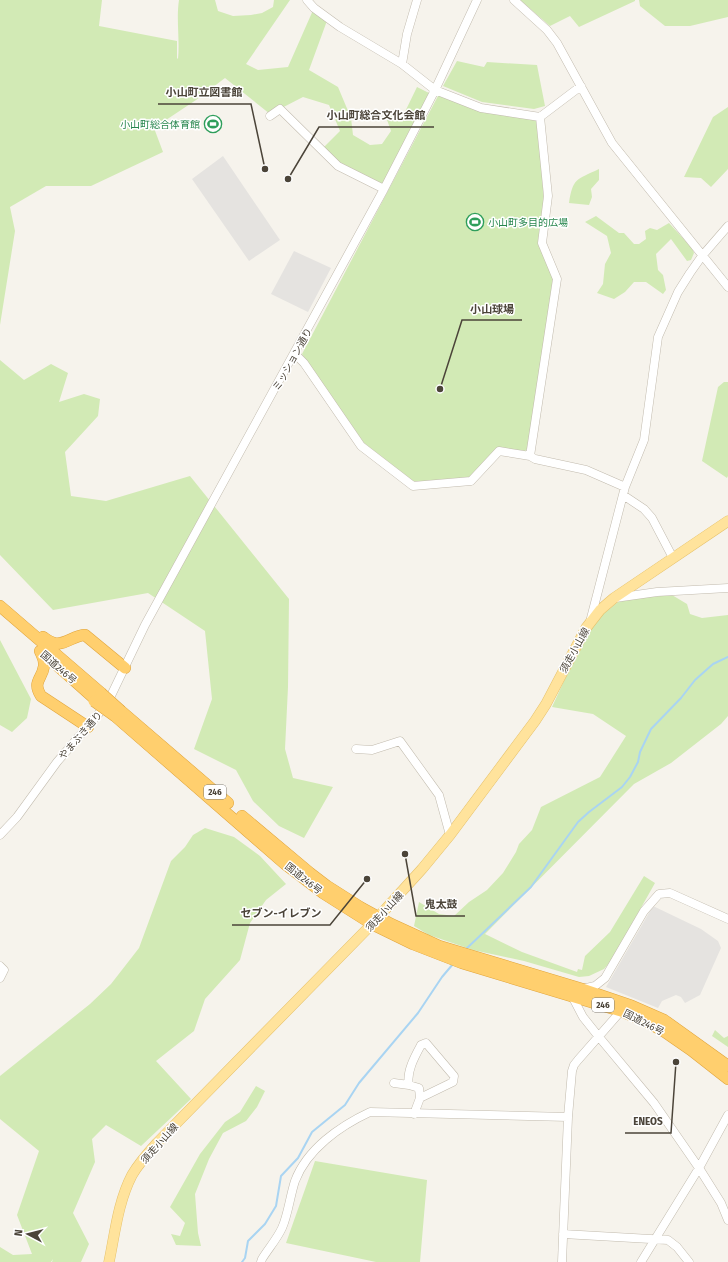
<svg xmlns="http://www.w3.org/2000/svg" width="728" height="1262" viewBox="0 0 728 1262" font-family="'Fira Sans Condensed','Noto Sans JP',sans-serif">
	<style>
		.green { fill: #d2eab5 }
		.parking { fill: #e5e3e0 }
		.lines { fill: none; stroke-linecap: round; stroke-linejoin: round }
		.stream { stroke: #a9d4f2; stroke-width: 2 }
		.minor-casing { stroke: #c2bbae; stroke-width: 9 }
		.major-casing { stroke: #e6c16a; stroke-width: 11 }
		.highway-casing { stroke: #e0a43c; stroke-width: 12 }
		.minor { stroke: #fff; stroke-width: 8 }
		.major { stroke: #ffe39c; stroke-width: 10 }
		.highway { stroke: #ffcf6e; stroke-width: 11 }
		.highway-bridge-casing { stroke: #e0a43c; stroke-width: 12; stroke-linecap: butt }
		.highway-bridge { stroke: #ffcf6e; stroke-width: 11 }
		.labels { text-anchor: middle; stroke-width: 3; stroke-linejoin: round; paint-order: stroke }
		.shield { fill: #fff; stroke: #817c74; stroke-width: 1 }
		.shield-label { font-size: 9px; font-weight: bold; fill: #4b4439 }
		.leisure-label { font-size: 10px; fill: #27864d; stroke: #fff; text-anchor: end }
		.street-label { font-size: 10px; fill: #4b4439; stroke: #fff }
		.leader { fill: none; stroke: #4b4439; stroke-width: 1.5 }
		.callout-dot { fill: #4b4439; stroke: #fff; stroke-width: 1.5 }
		.callout-label { font-size: 11px; text-anchor: middle; font-weight: bold; fill: #4b4439; stroke: #fff; stroke-width: 3; stroke-linejoin: round; paint-order: stroke }
	</style>
	<rect width="100%" height="100%" fill="#f6f3ec"/>
	<path class="green" d="M0 0H102L99 26 177 41V58L178 59C180 40 176 19 179 0H215L218 11 233 16 251 15 262 13 273 7 274 0H290L246 64 258 70 288 67 314 8 328 18 309 70 338 87 351 118 353 135 370 145 382 144 391 131 386 117 391 116 401 120 417 87 431 94 382 188 346 174 324 147 340 131 329 105 303 97 270 114 225 78 196 100 154 128 163 152 91 186H46L10 207 15 231 0 325Z
		M520 0H635V1L579 27 570 16 550 26Z
		M639 0H728V17L690 26H665L640 6Z
		M457 61 484 67 487 62 537 65 545 106 534 109 482 102 443 86Z
		M438 96H445L534 119 538 123 544 201 538 244 553 278 528 448 525 451 498 448 469 478 417 482 413 481 364 443 302 354Z
		M728 107V169L711 187 701 178 684 177 713 117Z
		M599 169V180L591 189 592 197 589 205 569 203C573 178 576 180 599 169Z
		M596 216 619 233H624L634 244H639L646 239 645 231 650 228 657 230 669 223 692 248 694 253 691 260 687 261 671 239 656 254 658 270 663 275 666 290 663 294 646 282H634L625 292 614 299 597 293 603 284 605 264 611 253 607 236 585 222Z
		M0 360 24 380 51 364 68 373 59 402 84 394 100 399 98 416 65 452 71 496 106 501 190 476 289 599 288 687 285 749 293 778 333 787 304 838 279 826 253 801 236 770 194 749 212 699 205 631 148 593 53 610 0 555Z
		M724 382H728V476L727 478 702 461 718 387Z
		M672 595 687 604 690 614 702 618 728 615V716L721 724 671 763 634 784 485 934 522 952 577 972 578 969 582 970 585 956 610 932 644 876 655 883 611 961 604 969 589 976 579 977 524 961 473 950 429 935 414 926 419 902 439 914 454 916 469 902 487 890 503 873 516 852 519 844 532 830 541 807 600 777 626 736 593 714 552 707 577 653 592 623 618 602 638 598Z
		M0 640 31 699 27 718 12 732 0 725Z
		M205 828 234 837 260 856 286 884 266 900 250 923 240 960 205 999 194 1031 156 1061 191 1099 141 1146 106 1125 92 1139 95 1162 73 1213 89 1244 81 1262H52L53 1259 51 1262H0V1247L13 1255 32 1254 17 1215 39 1151 0 1119V1076L90 1004 111 984 139 948 171 861 185 847 193 835Z
		M715 1030 724 1038 728 1036V1047L712 1036Z
		M256 1086 265 1091 257 1107 246 1121 223 1133 209 1159 195 1194 198 1233 201 1246 176 1245 171 1234 180 1236 185 1223 170 1207 200 1154 225 1122 240 1112Z
		M315 1161 427 1180 420 1262H376L286 1243Z"/>
	<path class="parking" d="M223 156 280 240 249 261 192 179Z
		M294 251 331 268 308 312 271 294Z
		M653 906 701 929 718 941 721 948 700 995 685 1003 681 997 676 995 662 1001 658 1008 606 987Z"/>
	<g class="lines">
		<path class="stream" d="M465 950 531 887 578 822 589 812 622 787 630 777 638 762 640 752 651 729 681 698 695 680 713 664 728 657
			M242 1262 245 1258 248 1241 265 1224 276 1206 281 1176 298 1158 312 1132 345 1105 359 1083 418 1013 442 977 453 964"/>
		<defs>
			<path id="minor" d="M307 0 314 8 340 27 402 64 435 90 481 108 540 117 581 86
				M514 0 547 30 557 43 612 143 728 287
				M402 64 407 34 417 0
				M270 116 280 109 338 166 384 189
				M295 354 304 363 361 446 413 486 471 481 499 451 530 456 535 459 586 470 625 487
				M530 456 557 279 542 243 548 196 540 117
				M623 495 644 509 652 518 673 558
				M615 598 657 592 728 588
				M590 622 625 487 644 440 658 337 678 292 690 273 702 256 728 226
				M356 749 372 750 400 741 439 795 450 835
				M0 835 17 817 57 762 107 704 145 625 384 189 435 90 477 0
				M0 966 4 970 0 978
				M582 989 595 986 605 978 644 911 659 894 670 893 728 919
				M572 996 583 1017 599 1037 654 1103 699 1168 721 1203 728 1220
				M394 1083 409 1085
				M414 1114 420 1098 419 1088 409 1085C406 1072 415 1056 421 1045L426 1043 454 1076 453 1082 420 1098
				M563 1234 668 1240 677 1247 689 1262
				M261 1262 262 1259C268 1249 277 1239 282 1228 288 1215 290 1196 295 1181 307 1149 340 1126 370 1112L568 1117
				M562 1262 568 1117 572 1071 574 1065 578 1060 621 1011
				M641 1262 699 1168 728 1115"/>
			<path id="major" d="M109 1262C115 1233 118 1202 132 1175 139 1163 148 1153 157 1143L372 924 422 869 450 835 535 721 546 704 586 628 600 610 614 598 728 521"/>
			<path id="highway" d="M0 606 101 693
				M43 637C46 639 50 642 54 643 64 646 74 635 85 635L125 668
				M40 651C42 656 45 660 44 666 42 680 32 681 41 696L88 727
				M41 651 96 700
				M121 711 228 803
				M115 716 285 864 323 893 372 924 413 944 462 963 621 1011 647 1022 665 1032 691 1050 728 1079
				M242 816 310 873 327 886 360 907 391 924 439 946 582 989 632 1006 664 1020 728 1066"/>
		</defs>
		<use href="#minor" class="minor-casing"/>
		<use href="#major" class="major-casing"/>
		<use href="#highway" class="highway-casing"/>
		<use href="#minor" class="minor"/>
		<use href="#major" class="major"/>
		<use href="#highway" class="highway"/>
		<defs>
			<path id="highway-bridge" d="M101 693 121 711
				M94 701 115 716"/>
		</defs>
		<use href="#highway-bridge" class="highway-bridge-casing"/>
		<use href="#highway-bridge" class="highway-bridge"/>
	</g>
	<defs>
		<symbol id="stadium-ring" viewBox="-11 -11 22 22"><circle r="9.5" fill="#fff" stroke="#2e9e5b" stroke-width="1.5"/><path d="M0-5a6.5 5 0 1 0 0 10a6.5 5 0 1 0 0-10ZM-3.5-1.8h7v3.6h-7Z" fill="#2e9e5b"/></symbol>
	</defs>
	<g fill-rule="evenodd">
		<use href="#stadium-ring" x="203" y="114" width="20" height="20"/>
		<use href="#stadium-ring" x="465" y="212" width="20" height="20"/>
	</g>
	<g class="labels">
		<g class="shield">
			<rect x="204" y="785" width="22" height="14" rx="3"/>
			<rect x="592" y="998" width="22" height="14" rx="3"/>
		</g>
		<g class="shield-label">
			<text x="215" y="795">246</text>
			<text x="603" y="1008">246</text>
		</g>
		<g class="leisure-label">
			<text x="200" y="128">小山町総合体育館</text>
			<text x="488" y="226" text-anchor="start">小山町多目的広場</text>
		</g>
		<g class="street-label">
			<text transform="translate(292 359) rotate(-61)" y="4">ミッション通り</text>
			<text transform="translate(574 650) rotate(-61)" y="4">須走小山線</text>
			<text transform="translate(59 667) rotate(41)" y="4">国道246号</text>
			<text transform="translate(80 735) rotate(-49)" y="4">やまぶき通り</text>
			<text transform="translate(304 878) rotate(38)" y="4">国道246号</text>
			<text transform="translate(384 911) rotate(-47)" y="4">須走小山線</text>
			<text transform="translate(644 1022) rotate(27)" y="4">国道246号</text>
			<text transform="translate(159 1143) rotate(-48)" y="4">須走小山線</text>
		</g>
	</g>
	<path class="leader" d="M265 169L251 104H158M288 179L319 127H434M440 389L462 320H522M405 854L416 916H465M367 879L330 925H232M676 1062L671 1133H625"/>
	<g class="callout-dot">
		<circle cx="265" cy="169" r="4"/>
		<circle cx="288" cy="179" r="4"/>
		<circle cx="440" cy="389" r="4"/>
		<circle cx="405" cy="854" r="4"/>
		<circle cx="367" cy="879" r="4"/>
		<circle cx="676" cy="1062" r="4"/>
	</g>
	<g class="callout-label">
		<text x="204" y="96">小山町立図書館</text>
		<text x="376" y="119">小山町総合文化会館</text>
		<text x="492" y="313">小山球場</text>
		<text x="441" y="908">鬼太鼓</text>
		<text x="281" y="917">セブン-イレブン</text>
		<text x="648" y="1125">ENEOS</text>
	</g>
	<g transform="translate(28 1234) rotate(277)" stroke="#ffffff" stroke-width="3" paint-order="stroke">
	<path d="M0-3L7 15L0 10L-7 15Z" fill="#4b4439"/>
	<text y="-6" font-size="11" font-weight="bold" text-anchor="middle" fill="#4b4439">N</text>
	</g>
</svg>
